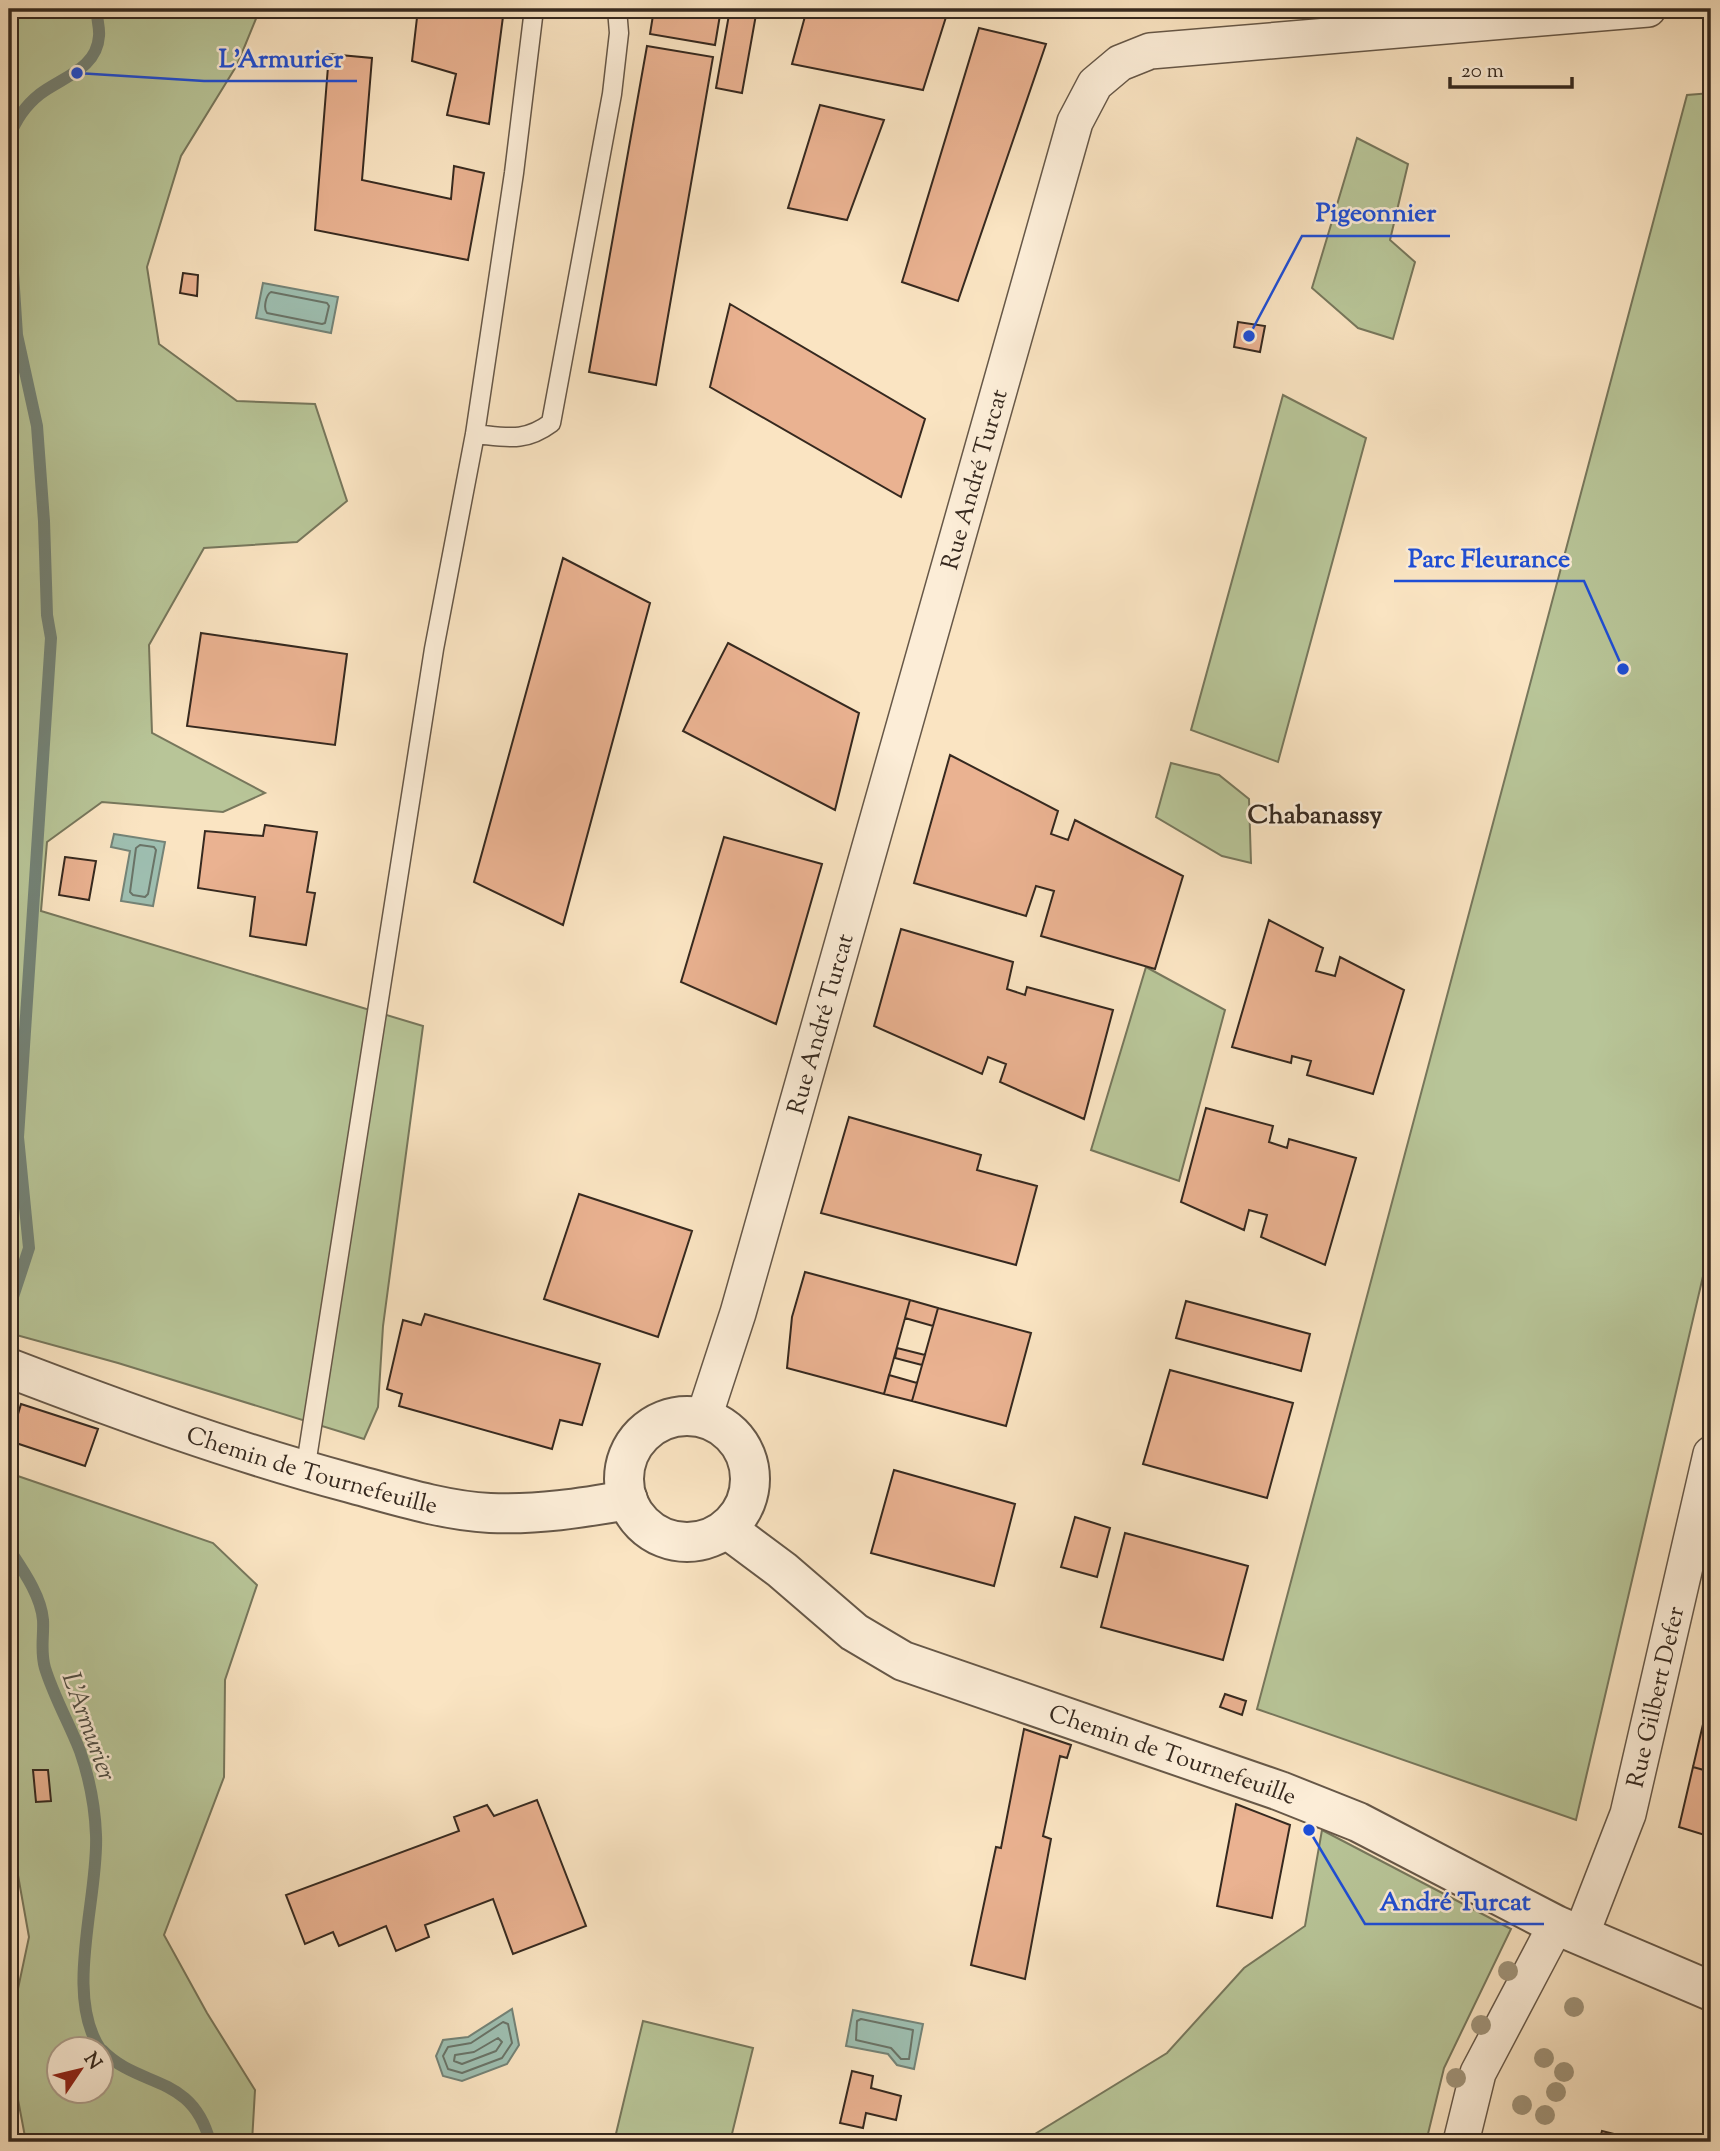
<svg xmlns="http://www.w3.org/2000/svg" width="1720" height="2151" viewBox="0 0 1720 2151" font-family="'Sorts Mill Goudy',serif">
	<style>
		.green { fill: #b8c598; stroke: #77775c; stroke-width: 2; fill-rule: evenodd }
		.water { fill: #9ebfb1; stroke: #748377; stroke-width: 2 }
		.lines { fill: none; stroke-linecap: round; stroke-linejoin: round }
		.shore { stroke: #6a7468; stroke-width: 2 }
		.stream { stroke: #748377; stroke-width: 12 }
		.building { fill: #eab291; stroke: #36291f; stroke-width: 2 }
		.service-casing { stroke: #675848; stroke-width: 21 }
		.minor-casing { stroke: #675848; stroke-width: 38 }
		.tertiary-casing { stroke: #675848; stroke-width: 42 }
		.service { stroke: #fcedd7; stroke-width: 18 }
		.minor { stroke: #fcedd7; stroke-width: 35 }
		.tertiary { stroke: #fcedd7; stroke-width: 38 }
		.tree { fill: #a09379 }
		.labels { text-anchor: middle; stroke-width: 5; stroke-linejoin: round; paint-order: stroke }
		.street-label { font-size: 24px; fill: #36291f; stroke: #fcedd7 }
		.neighbourhood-label { font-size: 26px; font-weight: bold; fill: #36291f; stroke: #fcedd7 }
		.water-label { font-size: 26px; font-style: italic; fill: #504e44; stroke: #fcedd7 }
		.leader { fill: none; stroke: #1d4ed8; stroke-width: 2.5 }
		.callout-dot { fill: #1d4ed8; stroke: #fcedd7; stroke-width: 2.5 }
		.callout-label { font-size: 26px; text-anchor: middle; font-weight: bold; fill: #1d4ed8; stroke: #fcedd7; stroke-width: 5; stroke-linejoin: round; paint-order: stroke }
	</style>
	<rect width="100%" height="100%" fill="#fae4c2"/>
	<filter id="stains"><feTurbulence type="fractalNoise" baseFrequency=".00286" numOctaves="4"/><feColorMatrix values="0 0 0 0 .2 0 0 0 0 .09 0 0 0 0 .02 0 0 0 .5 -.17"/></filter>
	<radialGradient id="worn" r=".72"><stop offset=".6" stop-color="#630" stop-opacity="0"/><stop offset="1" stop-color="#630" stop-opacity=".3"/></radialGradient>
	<path class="green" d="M9 9H260L237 65 181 156 147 267 159 344 237 401 315 404 347 501 297 542 204 548 149 645 152 733 265 793 223 812 102 802 47 842 41 911 423 1026 383 1326 378 1407 364 1439 118 1363 9 1333Z
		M1711 93V1242L1576 1820 1257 1709 1687 95Z
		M1357 138 1408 164 1390 240 1415 262 1393 339 1358 328 1312 288Z
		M1283 395 1366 438 1278 762 1191 730Z
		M1171 763 1219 775 1249 799 1251 863 1222 856 1156 817Z
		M1146 967 1225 1010 1179 1181 1091 1150Z
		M9 1473 213 1543 257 1585 225 1680 224 1777 164 1935 207 2013 255 2090 252 2142H26L9 2052V2031L29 1937 9 1825ZM60 2050H102V2092H60Z
		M1322 1830 1511 1929 1444 2068 1426 2142H1022L1167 2053 1244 1968 1305 1926Z
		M643 2021 753 2048 730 2142H614Z"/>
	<path class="water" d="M263 283 338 297 331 333 256 318Z
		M114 834 165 842 153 906 121 901 130 851 111 847Z
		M512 2009 519 2045 507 2064 462 2081 443 2076 436 2056 443 2040 468 2037Z
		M853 2010 923 2024 914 2069 897 2065 888 2054 846 2046Z"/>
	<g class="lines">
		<path class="shore" d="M271 292 327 303 329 306 325 323 322 324 267 313C263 308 266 295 271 292Z
			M140 845 154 847 156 850 148 894 145 897 133 895 130 892 136 848Z
			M861 2019 913 2030 909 2059H901L891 2048 856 2040 857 2021Z
			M503 2022 508 2024 512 2043 502 2058 462 2073 448 2069 443 2056 448 2047 471 2043Z
			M498 2038 502 2042 496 2051 462 2064 454 2061 455 2055 474 2052Z"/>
		<path class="stream" d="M9 138C15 121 26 105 40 94 62 77 97 69 99 36 100 27 96 18 97 9
			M9 211 17 335 37 426 44 521 47 615 51 638 18 1137 29 1248 9 1309
			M9 1549C22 1569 41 1595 43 1620 44 1636 40 1651 45 1668 54 1697 69 1723 80 1751 89 1777 95 1807 96 1835 99 1896 63 1996 101 2050
			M102 2050C139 2089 192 2073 210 2142"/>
	</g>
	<path class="building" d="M418 9H504L489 124 447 115 456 74 412 61Z
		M654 9H721L715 45 650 34Z
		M730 9H757L742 93 716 88Z
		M807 9H908L946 17 923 90 792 64Z
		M979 28 1046 44 958 301 902 282Z
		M647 46 713 57 656 385 589 372Z
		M329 54 372 58 362 180 451 199 454 166 484 173 468 260 315 230Z
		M820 105 884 120 847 220 788 208Z
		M183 273 198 275 197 296 180 293Z
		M730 304 925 419 901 497 710 387Z
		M1238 322 1265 326 1260 352 1234 347Z
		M563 558 650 603 563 925 474 882Z
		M201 633 347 654 335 745 187 726Z
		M728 643 859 713 835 810 683 731Z
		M950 755 1058 811 1051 834 1068 840 1075 820 1183 876 1155 969 1041 936 1054 891 1036 886 1026 916 914 883Z
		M265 825 317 832 307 892 315 893 306 945 250 936 255 897 198 888 205 831 263 836Z
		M724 837 822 864 776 1024 681 982Z
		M65 857 96 861 89 900 59 895Z
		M1269 920 1323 948 1316 971 1335 976 1340 957 1404 990 1373 1094 1307 1075 1311 1061 1292 1056 1291 1063 1232 1047Z
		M901 929 1013 962 1007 989 1025 995 1027 987 1113 1010 1084 1119 1000 1082 1006 1064 988 1057 982 1074 874 1026Z
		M1206 1108 1273 1126 1269 1142 1287 1148 1289 1139 1356 1158 1325 1265 1261 1237 1267 1215 1249 1210 1244 1230 1181 1202Z
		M849 1117 981 1155 977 1170 1037 1186 1016 1265 821 1213Z
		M579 1194 692 1231 658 1337 544 1299Z
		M805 1272 910 1300 884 1394 787 1368 792 1317Z
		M910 1300 938 1308 933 1326 905 1318Z
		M1186 1301 1310 1334 1301 1371 1176 1338Z
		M938 1308 1031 1333 1006 1426 912 1401Z
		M425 1314 600 1364 582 1425 560 1420 552 1449 399 1406 402 1394 387 1389 403 1320 421 1325Z
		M897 1348 925 1355 922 1365 895 1358Z
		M1170 1370 1293 1403 1267 1498 1143 1464Z
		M889 1375 917 1383 912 1401 884 1394Z
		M21 1404 98 1429 85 1466 10 1441Z
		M894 1470 1015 1504 994 1586 871 1553Z
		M1075 1517 1110 1528 1097 1577 1061 1567Z
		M1125 1533 1248 1566 1223 1660 1101 1627Z
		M1711 1690V1772L1693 1767Z
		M1225 1694 1246 1701 1242 1715 1220 1707Z
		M1024 1729 1071 1745 1067 1758 1060 1756 1043 1836 1051 1839 1025 1979 971 1965 996 1847 1001 1848Z
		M1693 1767 1711 1772V1837L1679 1827Z
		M33 1770H48L51 1801 36 1802Z
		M537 1800 586 1926 513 1954 493 1899 425 1925 429 1937 396 1951 386 1926 339 1946 333 1932 305 1944 286 1895 459 1831 454 1817 487 1805 494 1816Z
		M1236 1804 1290 1825 1272 1918 1217 1906Z
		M852 2071 873 2076 871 2088 901 2096 896 2120 866 2113 863 2128 840 2123Z
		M1602 2131 1618 2135 1616 2142H1599Z"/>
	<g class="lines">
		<defs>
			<path id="service" d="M475 434C506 437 524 443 551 423L612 94 619 33 617 9
				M305 1471 434 649 475 434 514 173 534 9"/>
			<g id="minor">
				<path id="s1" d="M704 1417 738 1313 1075 122 1095 84 1120 63 1150 51 1648 9"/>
				<path id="s2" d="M1581 1935 1628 1814 1711 1454"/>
				<path d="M1461 2142 1478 2073 1556 1925"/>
			</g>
			<g id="tertiary">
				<path id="s3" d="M9 1368C121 1411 234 1452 350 1483 394 1495 445 1511 490 1513 537 1515 582 1508 628 1500"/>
				<circle cx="687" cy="1479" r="63"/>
				<path id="s4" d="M727 1529 782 1570 854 1632 903 1661 1280 1791 1358 1822 1556 1925 1711 1991"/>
			</g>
		</defs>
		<use href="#service" class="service-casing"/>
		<use href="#minor" class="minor-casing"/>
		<use href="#tertiary" class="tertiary-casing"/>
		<use href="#service" class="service"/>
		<use href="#minor" class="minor"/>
		<use href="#tertiary" class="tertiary"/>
	</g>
	<g class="tree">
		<circle cx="1508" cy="1971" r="10"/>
		<circle cx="1574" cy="2007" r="10"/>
		<circle cx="1481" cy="2025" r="10"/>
		<circle cx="1544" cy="2058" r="10"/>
		<circle cx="1564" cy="2072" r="10"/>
		<circle cx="1456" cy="2078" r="10"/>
		<circle cx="1556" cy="2092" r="10"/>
		<circle cx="1522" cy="2105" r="10"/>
		<circle cx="1545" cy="2115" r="10"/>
	</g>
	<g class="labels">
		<g class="street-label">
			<text dy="8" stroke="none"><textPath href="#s1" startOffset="976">Rue André Turcat</textPath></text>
			<text dy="8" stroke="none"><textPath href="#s1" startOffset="410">Rue André Turcat</textPath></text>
			<text dy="8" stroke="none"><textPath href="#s3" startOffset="320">Chemin de Tournefeuille</textPath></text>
			<text dy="8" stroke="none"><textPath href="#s2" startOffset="250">Rue Gilbert Defer</textPath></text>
			<text dy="8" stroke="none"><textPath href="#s4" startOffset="506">Chemin de Tournefeuille</textPath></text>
		</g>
		<g class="neighbourhood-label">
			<text x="1315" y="823">Chabanassy</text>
		</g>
		<g class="water-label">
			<text transform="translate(90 1726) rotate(70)" y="9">L'Armurier</text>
		</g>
	</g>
	<path class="leader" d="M77 73L204 81H357M1249 336L1302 236H1450M1623 669L1584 581H1394M1309 1830L1365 1924H1544"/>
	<g class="callout-dot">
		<circle cx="77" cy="73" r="7"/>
		<circle cx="1249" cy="336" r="7"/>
		<circle cx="1623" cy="669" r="7"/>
		<circle cx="1309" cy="1830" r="7"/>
	</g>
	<g class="callout-label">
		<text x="281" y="67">L'Armurier</text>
		<text x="1376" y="221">Pigeonnier</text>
		<text x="1489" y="567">Parc Fleurance</text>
		<text x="1455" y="1910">André Turcat</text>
	</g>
	<rect width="1720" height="2151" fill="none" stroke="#fae4c2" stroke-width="35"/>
	<rect x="10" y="10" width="1699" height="2130" fill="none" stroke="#36291f" stroke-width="3.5"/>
	<rect x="18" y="18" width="1685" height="2116" fill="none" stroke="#36291f" stroke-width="2"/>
	<g transform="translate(80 2070) rotate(55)"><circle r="33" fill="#fcedd7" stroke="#ad9f8d" stroke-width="2"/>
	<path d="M0-5L12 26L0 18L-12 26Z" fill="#8f2418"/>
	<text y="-10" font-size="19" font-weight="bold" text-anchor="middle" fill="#36291f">N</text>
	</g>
	<path d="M1450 77v10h122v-10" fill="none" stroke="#36291f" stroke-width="3.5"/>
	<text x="1461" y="77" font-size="21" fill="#36291f" stroke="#fcedd7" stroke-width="5" paint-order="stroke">20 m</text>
	<rect width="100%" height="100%" filter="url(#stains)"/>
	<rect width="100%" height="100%" fill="url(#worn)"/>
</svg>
